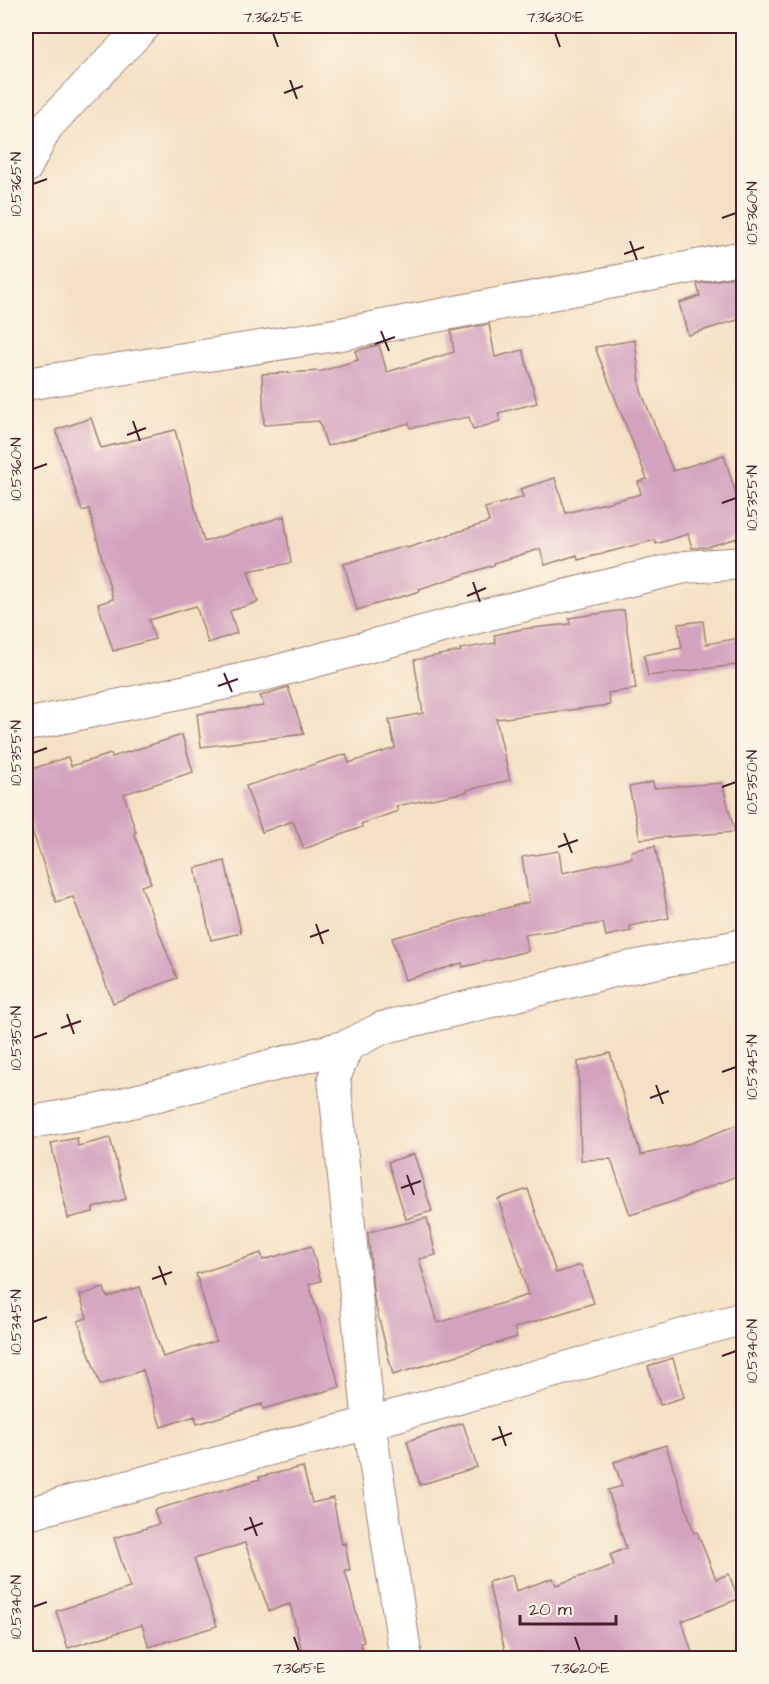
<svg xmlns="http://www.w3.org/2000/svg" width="769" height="1684" viewBox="0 0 769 1684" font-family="'Architects Daughter',sans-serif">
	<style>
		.building { fill: #d3a2bf }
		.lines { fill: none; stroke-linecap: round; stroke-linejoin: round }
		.minor-casing { stroke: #9f8078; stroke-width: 34 }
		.minor { stroke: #fff; stroke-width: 32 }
		.ticks { fill: none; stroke: #4a1f2b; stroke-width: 2 }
		.neatline { fill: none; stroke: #4a1f2b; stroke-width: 2 }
		.ticks-label { font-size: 15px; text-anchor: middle; fill: #4a1f2b }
	</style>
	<rect width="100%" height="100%" fill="#fcf5e5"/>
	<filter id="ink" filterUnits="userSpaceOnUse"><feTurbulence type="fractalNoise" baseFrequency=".0167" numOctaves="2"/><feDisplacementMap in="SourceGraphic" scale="12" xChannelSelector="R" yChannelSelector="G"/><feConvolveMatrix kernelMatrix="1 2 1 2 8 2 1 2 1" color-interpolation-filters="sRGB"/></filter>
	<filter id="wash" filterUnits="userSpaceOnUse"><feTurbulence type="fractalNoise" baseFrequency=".008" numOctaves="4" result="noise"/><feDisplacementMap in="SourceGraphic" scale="24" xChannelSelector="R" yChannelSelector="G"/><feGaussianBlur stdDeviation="1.35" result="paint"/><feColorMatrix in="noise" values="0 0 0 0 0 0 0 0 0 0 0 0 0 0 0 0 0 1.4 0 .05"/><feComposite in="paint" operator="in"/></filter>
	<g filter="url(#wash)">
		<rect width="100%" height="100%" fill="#f4e1c5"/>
		<g id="blocks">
			<path class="building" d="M744 275V318L688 335 679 303 700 296 697 284Z
				M489 324 495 357 523 350 537 403 498 413 500 421 473 430 469 417 410 428 409 423 327 446 319 421 264 425 262 374 322 371 358 360 355 351 379 345 387 372 454 352 451 331Z
				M635 340 641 391 673 471 724 455 744 521V536L707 547 692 548 688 534 656 544 655 540 578 560 577 555 545 565 540 549 494 563V565L419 589 420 591 357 610 344 564 406 546 407 548 489 522 485 508 523 497 520 489 555 478 566 513 641 494 638 482 647 479 595 347Z
				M91 418 101 448 175 430 204 542 284 516 291 563 248 571 258 602 230 611 237 633 208 643 196 606 149 620 155 639 113 651 98 604 113 599 89 509 82 511 56 430Z
				M624 610 636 689 608 693 610 705 496 719 510 780 467 790V792L396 806 398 811 361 824 362 827 304 849 293 821 262 832 246 786 346 754 349 763 395 748 389 720 423 713 414 660 461 651 460 649 496 643 494 635 522 629 570 624 569 618Z
				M703 621 706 644 740 638 744 664 648 676 644 655 682 648 678 624Z
				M288 687 304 734 201 747 197 714 264 706 260 696Z
				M182 735 193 772 124 794 136 832 134 833 151 883 141 886 177 978 113 1003 73 897 56 902 26 812V771L68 757 71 766 111 754 112 757Z
				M653 782 654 788 722 783 735 832 640 839 629 787Z
				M655 846 669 918 630 926 631 931 606 936 603 923 524 935 528 951 463 967 462 963 405 980 392 938 529 902 522 857 559 851 562 873 632 858 631 851Z
				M225 861 241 933 211 940 195 868Z
				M610 1053 641 1155 691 1143 744 1122V1173L684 1197V1198L630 1215 611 1159 581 1160 578 1062Z
				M77 1138 78 1146 110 1138 126 1199 93 1208V1212L68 1218 51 1143Z
				M414 1154 432 1211 406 1219 388 1162Z
				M528 1189 556 1273 581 1265 594 1303 514 1328 517 1337 393 1375 374 1299 368 1232 427 1218 436 1255 419 1259 438 1323 528 1295 521 1271 522 1270 498 1199Z
				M311 1246 321 1281 309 1284 340 1387 263 1409 262 1404 197 1424 195 1416 161 1427 143 1370 100 1385 78 1321 87 1318 80 1295 104 1288 107 1297 140 1287 163 1357 216 1341 196 1274 261 1253 263 1260Z
				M673 1358 684 1397 660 1405 648 1366Z
				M463 1423 477 1467 420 1485 407 1441Z
				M666 1445 694 1533 697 1532 716 1579 729 1574 738 1599 682 1621 694 1659H507L488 1582 512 1575 516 1591 553 1578 556 1585 614 1565 610 1555 626 1548 608 1490 622 1486 614 1462Z
				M303 1467 312 1503 333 1498 342 1544 345 1543 350 1570H345L364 1642 360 1643 366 1659H304L290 1604 269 1611 245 1543 194 1559 217 1626 149 1647 142 1625 68 1648 56 1611 130 1588 114 1538 159 1524 154 1510 260 1479 259 1477Z"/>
		</g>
	</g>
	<g filter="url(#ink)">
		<use href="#blocks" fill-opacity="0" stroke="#9f8078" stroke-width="1.5"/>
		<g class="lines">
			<defs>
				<path id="minor" d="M26 167 47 126 144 26
					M26 384 341 334 744 257
					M26 725 259 676 493 613 685 567 744 563
					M26 1123 100 1110 347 1046
					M26 1515 62 1504 369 1423 744 1318
					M406 1658 369 1423 334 1078 347 1046 382 1028 622 969 744 945"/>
			</defs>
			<use href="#minor" class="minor-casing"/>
			<use href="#minor" class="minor"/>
		</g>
	</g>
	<path class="ticks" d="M273 33 278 47M555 33 560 47M290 80 297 99M284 93 303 86M33 184 47 179M722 218 736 213M630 241 637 260M624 254 644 247M381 331 389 351M375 344 395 337M133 421 140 441M127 435 146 428M33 469 47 464M722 503 736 498M473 582 480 602M467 596 486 588M224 673 232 692M218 686 238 679M33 753 47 748M722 787 736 782M564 833 572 853M558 847 578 840M316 924 323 944M310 937 329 930M67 1014 74 1034M61 1028 81 1021M33 1038 47 1033M722 1072 736 1067M656 1085 663 1104M650 1098 669 1091M407 1175 414 1195M401 1188 421 1181M159 1266 166 1285M152 1279 172 1272M33 1322 47 1317M722 1356 736 1351M499 1426 506 1446M492 1440 512 1433M250 1517 257 1536M244 1530 263 1523M33 1607 47 1602M294 1637 299 1651M575 1637 580 1651"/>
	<rect width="769" height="1684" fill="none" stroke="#fcf5e5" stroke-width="66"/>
	<path d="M520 1615v9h96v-9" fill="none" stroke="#4a1f2b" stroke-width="3"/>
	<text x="529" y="1615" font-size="18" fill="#4a1f2b" stroke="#fcf5e5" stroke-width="4.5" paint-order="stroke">20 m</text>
	<rect x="33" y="33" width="703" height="1618" class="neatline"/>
	<g class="ticks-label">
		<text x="273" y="22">7.3625°E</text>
		<text x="555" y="22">7.3630°E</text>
		<text transform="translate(16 184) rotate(-90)" y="5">10.5365°N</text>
		<text transform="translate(752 213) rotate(-90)" y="5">10.5360°N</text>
		<text transform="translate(16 469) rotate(-90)" y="5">10.5360°N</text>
		<text transform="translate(752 498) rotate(-90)" y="5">10.5355°N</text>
		<text transform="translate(16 753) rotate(-90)" y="5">10.5355°N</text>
		<text transform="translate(752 782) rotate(-90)" y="5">10.5350°N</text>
		<text transform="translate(16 1038) rotate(-90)" y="5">10.5350°N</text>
		<text transform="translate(752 1067) rotate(-90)" y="5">10.5345°N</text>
		<text transform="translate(16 1322) rotate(-90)" y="5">10.5345°N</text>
		<text transform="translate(752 1351) rotate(-90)" y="5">10.5340°N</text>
		<text transform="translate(16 1607) rotate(-90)" y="5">10.5340°N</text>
		<text x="299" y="1673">7.3615°E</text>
		<text x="580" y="1673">7.3620°E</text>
	</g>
</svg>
